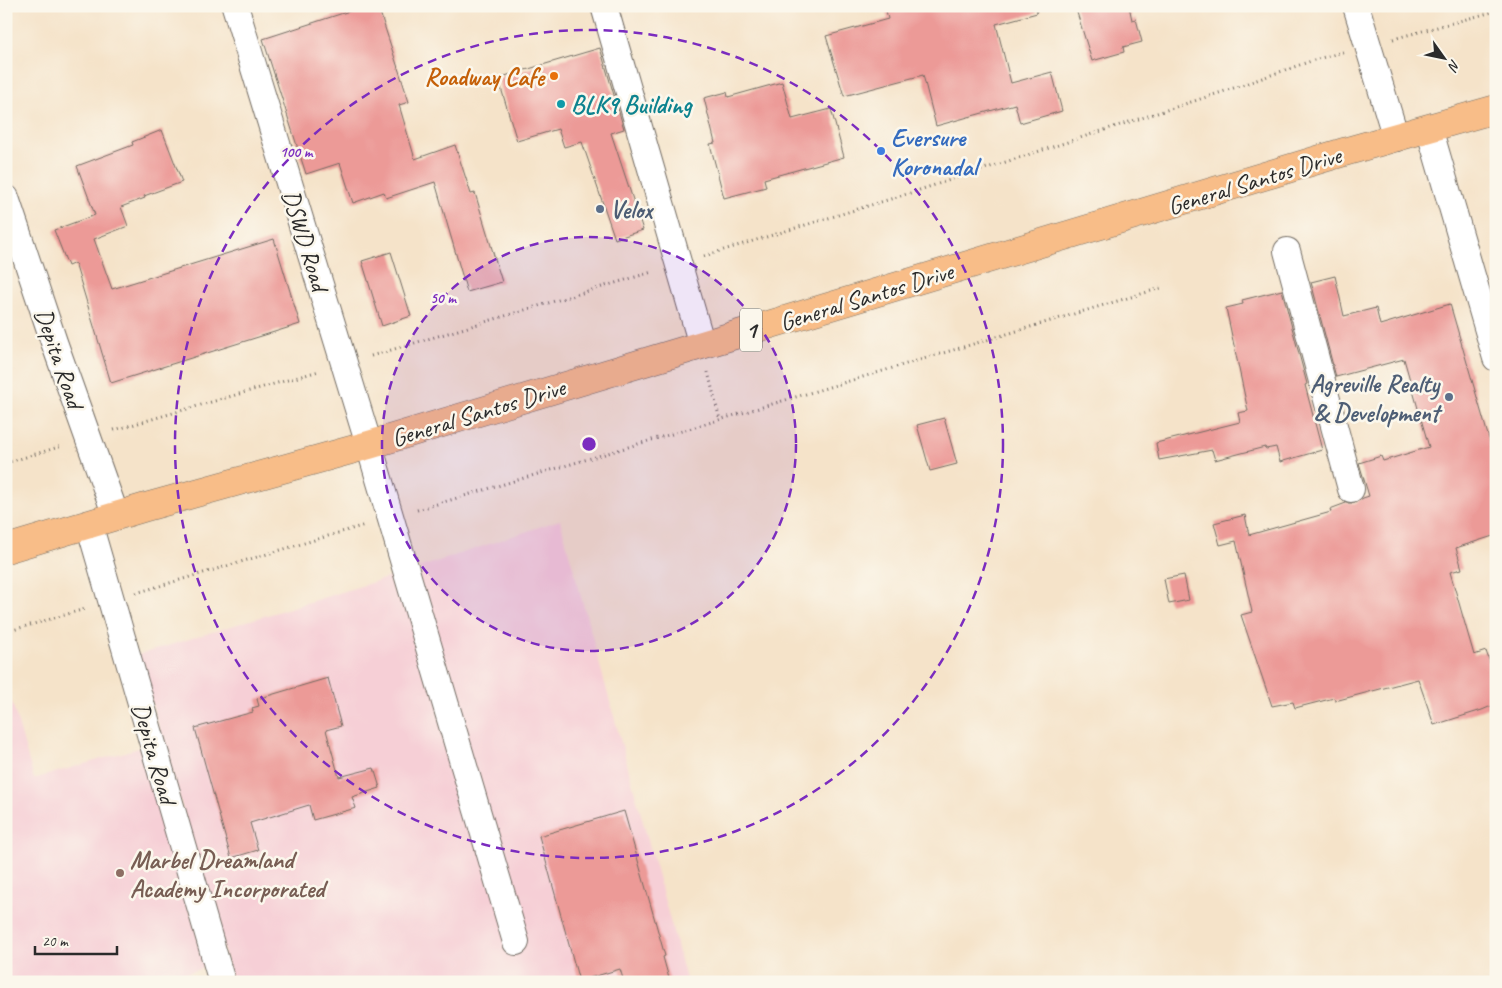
<svg xmlns="http://www.w3.org/2000/svg" width="1502" height="988" viewBox="0 0 1502 988" font-family="Caveat,sans-serif">
	<style>
		.built { fill: #f6cfd6 }
		.building { fill: #ec9a97 }
		.lines { fill: none; stroke-linecap: round; stroke-linejoin: round }
		.minor-casing { stroke: #726b62; stroke-width: 28 }
		.highway-casing { stroke: #726b62; stroke-width: 29 }
		.path { stroke: #726b62; stroke-width: 3; stroke-dasharray: 1 4; stroke-linecap: butt }
		.minor { stroke: #fff; stroke-width: 26 }
		.highway { stroke: #f8bd88; stroke-width: 28 }
		.ring { fill: none; stroke: #7b2cbf; stroke-width: 2.5; stroke-dasharray: 9 6 }
		.food-dot { fill: #e8710a; stroke: #fbf7ec; stroke-width: 2 }
		.culture-dot { fill: #0f9aa8; stroke: #fbf7ec; stroke-width: 2 }
		.shop-dot { fill: #3f7fe0; stroke: #fbf7ec; stroke-width: 2 }
		.service-dot { fill: #5c6f8a; stroke: #fbf7ec; stroke-width: 2 }
		.education-dot { fill: #8d6e63; stroke: #fbf7ec; stroke-width: 2 }
		.labels { text-anchor: middle; stroke-width: 5; stroke-linejoin: round; paint-order: stroke }
		.shield { fill: #fbf7ec; stroke: #696865; stroke-width: 1 }
		.shield-label { font-size: 24px; font-weight: bold; fill: #2b2b2b }
		.food-label { font-size: 25px; font-weight: bold; fill: #c56008; stroke: #fbf7ec; text-anchor: end }
		.culture-label { font-size: 25px; font-weight: bold; fill: #0d838f; stroke: #fbf7ec; text-anchor: start }
		.shop-label { font-size: 25px; font-weight: bold; fill: #366cbe; stroke: #fbf7ec; text-anchor: start }
		.street-label { font-size: 25px; fill: #2b2b2b; stroke: #fbf7ec }
		.service-label { font-size: 25px; font-weight: bold; fill: #4e5e75; stroke: #fbf7ec; text-anchor: start }
		.education-label { font-size: 25px; font-weight: bold; fill: #785e54; stroke: #fbf7ec; text-anchor: start }
		.centre { fill: #7b2cbf; stroke: #fbf7ec; stroke-width: 2.5 }
		.ring-label { font-size: 15px; text-anchor: middle; font-weight: bold; fill: #7b2cbf; stroke: #fbf7ec; stroke-width: 5; stroke-linejoin: round; paint-order: stroke }
	</style>
	<rect width="100%" height="100%" fill="#fbf7ec"/>
	<filter id="ink" filterUnits="userSpaceOnUse"><feTurbulence type="fractalNoise" baseFrequency=".02" numOctaves="2"/><feDisplacementMap in="SourceGraphic" scale="10" xChannelSelector="R" yChannelSelector="G"/><feConvolveMatrix kernelMatrix="1 2 1 2 8 2 1 2 1" color-interpolation-filters="sRGB"/></filter>
	<filter id="wash" filterUnits="userSpaceOnUse"><feTurbulence type="fractalNoise" baseFrequency=".0096" numOctaves="4" result="noise"/><feDisplacementMap in="SourceGraphic" scale="20" xChannelSelector="R" yChannelSelector="G"/><feGaussianBlur stdDeviation="1.12" result="paint"/><feColorMatrix in="noise" values="0 0 0 0 0 0 0 0 0 0 0 0 0 0 0 0 0 1.4 0 .05"/><feComposite in="paint" operator="in"/></filter>
	<g filter="url(#wash)">
		<rect width="100%" height="100%" fill="#f5e3c9"/>
		<path class="built" d="M560 520 687 982H233L138 655 406 572Z
			M12 702 34 779 142 747 207 967 158 982H6V704Z"/>
		<g id="blocks">
			<path class="building" d="M365 6H378L409 102 399 105 415 159 455 145 471 194 475 193 502 282 467 292 435 182 386 198 384 192 353 203 340 163 306 174 263 39Z
				M885 6H1036L1037 13 996 24 1011 83 1052 72 1062 111 1020 123 1015 104 936 126 923 75 844 96 826 36 888 19Z
				M1075 6H1129L1132 20 1136 19 1142 42 1123 47 1124 52 1092 61Z
				M600 48 624 129 611 133 643 230 615 239 582 142 564 147 558 129 517 141 498 78Z
				M782 82 792 119 831 109 844 157 764 179 766 187 724 198 710 144 715 143 704 98 727 92 728 97Z
				M162 130 182 182 144 196 145 198 121 207 128 226 94 239 112 289 274 239 300 324 111 383 75 263 68 266 54 230 95 215 77 166 133 145 132 142Z
				M391 252 411 316 382 326 362 261Z
				M1335 276 1344 316 1376 308 1380 325 1450 304 1496 463V535L1456 548 1462 569 1450 572 1474 655 1486 651 1496 680V704L1482 710 1434 725 1418 679 1335 701 1334 698 1295 708 1293 702 1272 706 1241 615 1252 612 1236 541 1220 545 1214 523 1245 515 1249 535 1331 512 1330 509 1346 503H1355L1363 498 1369 496 1359 463 1381 456 1383 461 1429 447 1404 359 1336 377 1311 282Z
				M1282 290 1307 384 1305 385 1322 450 1280 462 1276 447 1266 449 1265 447 1215 460 1212 450 1159 460 1156 443 1240 422 1238 413 1248 411 1226 308 1243 304 1242 300Z
				M944 418 957 464 930 471 917 425Z
				M1184 575 1189 600 1169 604 1164 579Z
				M328 678 341 726 326 730 339 777 374 768 380 788 352 797 356 808 313 820 309 805 250 823 258 850 231 858 195 728 253 712 252 708 259 706 257 699Z
				M624 811 665 956 663 957 670 982H624L620 969 579 981 539 836Z"/>
		</g>
	</g>
	<g filter="url(#ink)">
		<use href="#blocks" fill-opacity="0" stroke="#726b62" stroke-width="1"/>
		<g class="lines">
			<defs>
				<path id="minor" d="M235 6 369 445 516 942
					M604 6 702 345
					M1356 6 1396 138
					M1429 128 1496 358
					M6 198 54 342 116 516
					M1287 251 1351 489
					M89 524 222 982"/>
				<path id="highway" d="M6 549 146 507 369 445 1344 152 1496 109"/>
			</defs>
			<use href="#minor" class="minor-casing"/>
			<use href="#highway" class="highway-casing"/>
			<path class="path" d="M1393 39 1496 11
				M704 256 907 194 1225 91 1314 60 1343 52
				M371 356 652 272
				M708 372 720 420
				M114 430 319 371
				M6 463 62 446
				M417 510 1161 288
				M136 593 365 525
				M6 632 85 609"/>
			<use href="#minor" class="minor"/>
			<use href="#highway" class="highway"/>
		</g>
	</g>
	<circle cx="589" cy="444" r="207" fill="#7b2cbf" fill-opacity=".12"/>
	<g class="ring">
		<circle cx="589" cy="444" r="207"/>
		<circle cx="589" cy="444" r="414"/>
	</g>
	<circle class="food-dot" cx="554" cy="76" r="5"/>
	<circle class="culture-dot" cx="561" cy="104" r="5"/>
	<circle class="shop-dot" cx="881" cy="151" r="5"/>
	<g class="service-dot">
		<circle cx="600" cy="209" r="5"/>
		<circle cx="1449" cy="397" r="5"/>
	</g>
	<circle class="education-dot" cx="120" cy="873" r="5"/>
	<g class="labels">
		<rect class="shield" x="740" y="308.5" width="22" height="43" rx="4"/>
		<g class="shield-label">
			<text x="751" y="338">1</text>
		</g>
		<g class="food-label">
			<text x="544" y="85">Roadway Cafe</text>
		</g>
		<g class="culture-label">
			<text x="571" y="113">BLK9 Building</text>
		</g>
		<g class="shop-label">
			<text x="891" y="146">Eversure<tspan x="891" dy="29">Koronadal</tspan></text>
		</g>
		<g class="street-label">
			<text transform="translate(1254 180) rotate(-17)" y="9">General Santos Drive</text>
			<text transform="translate(306 240) rotate(73)" y="9">DSWD Road</text>
			<text transform="translate(866 296) rotate(-17)" y="9">General Santos Drive</text>
			<text transform="translate(60 358) rotate(71)" y="9">Depita Road</text>
			<text transform="translate(478 412) rotate(-17)" y="9">General Santos Drive</text>
			<text transform="translate(155 753) rotate(74)" y="9">Depita Road</text>
		</g>
		<g class="service-label">
			<text x="610" y="218">Velox</text>
			<text x="1439" y="392" text-anchor="end">Agreville Realty<tspan x="1439" dy="29">&amp; Development</tspan></text>
		</g>
		<g class="education-label">
			<text x="130" y="868">Marbel Dreamland<tspan x="130" dy="29">Academy Incorporated</tspan></text>
		</g>
	</g>
	<circle cx="589" cy="444" r="8" class="centre"/>
	<g class="ring-label">
		<text x="296" y="157">100 m</text>
		<text x="443" y="303">50 m</text>
	</g>
	<rect width="1502" height="988" fill="none" stroke="#fbf7ec" stroke-width="25"/>
	<g transform="translate(1444 58) rotate(123)" stroke="#fbf7ec" stroke-width="4" paint-order="stroke">
	<path d="M0-4L9 19L0 12L-9 19Z" fill="#2b2b2b"/>
	<text y="-8" font-size="14" font-weight="bold" text-anchor="middle" fill="#2b2b2b">N</text>
	</g>
	<path d="M35 946v8h82v-8" fill="none" stroke="#2b2b2b" stroke-width="2.5"/>
	<text x="42" y="946" font-size="15" fill="#2b2b2b" stroke="#fbf7ec" stroke-width="4" paint-order="stroke">20 m</text>
</svg>
